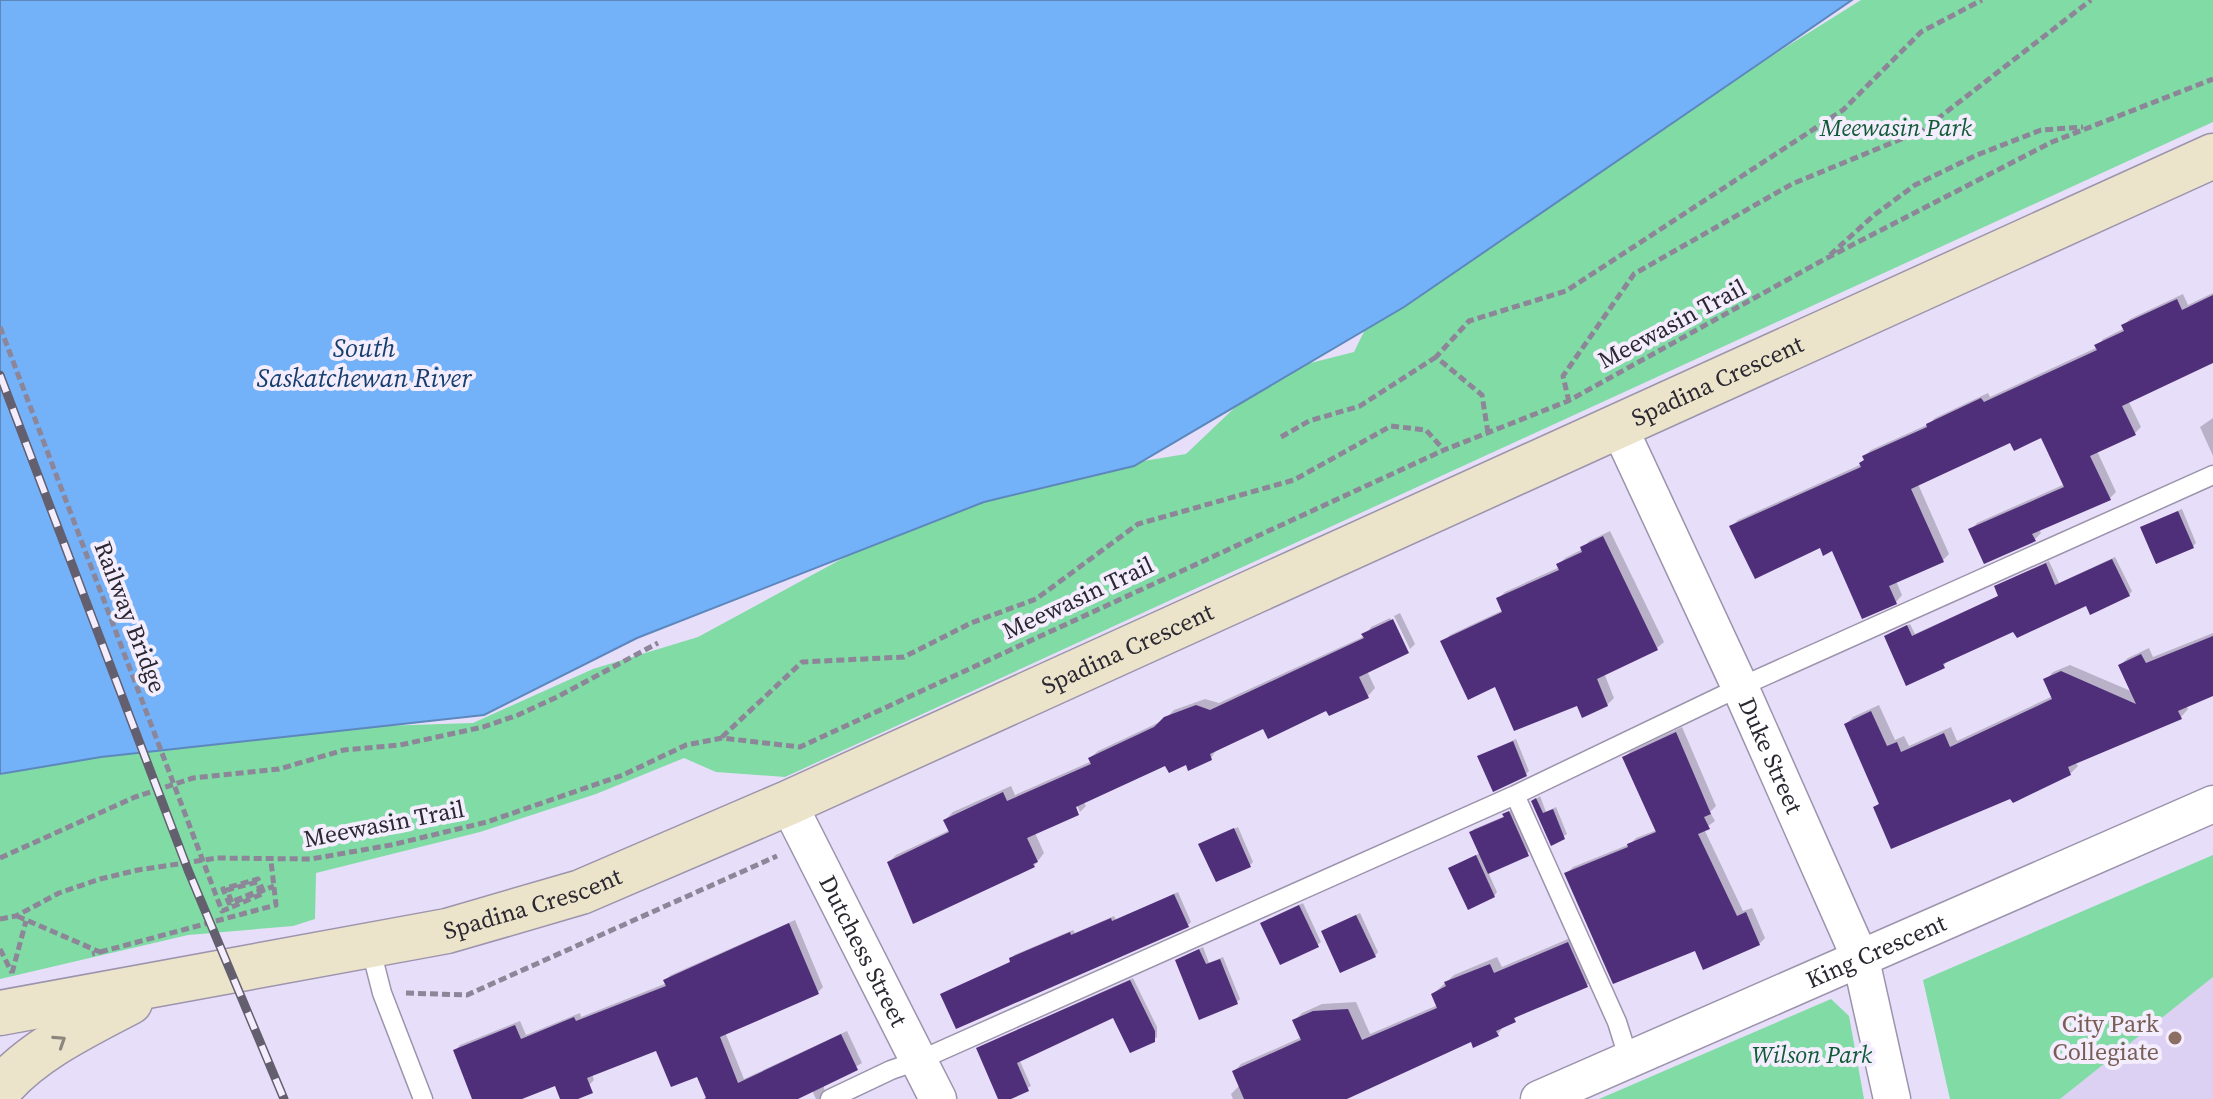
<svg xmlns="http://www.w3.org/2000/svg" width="2213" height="1099" viewBox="0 0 2213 1099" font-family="'Source Serif 4',serif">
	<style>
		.built { fill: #ddd1f3 }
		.green { fill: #80dba5 }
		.water { fill: #73b1f9; stroke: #5d88bd; stroke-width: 2 }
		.shadow { fill: #0003 }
		.building { fill: #502f7a }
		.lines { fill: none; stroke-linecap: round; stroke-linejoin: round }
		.lane-casing { stroke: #9c93ac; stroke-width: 21 }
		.street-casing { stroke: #9c93ac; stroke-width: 39 }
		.secondary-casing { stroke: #9c93ac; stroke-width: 47 }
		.path { stroke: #8c8698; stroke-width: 5; stroke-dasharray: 8 4; stroke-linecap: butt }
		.lane { stroke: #fff; stroke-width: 18 }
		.street { stroke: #fff; stroke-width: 36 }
		.secondary { stroke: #ebe3ca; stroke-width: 44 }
		.rail-casing { stroke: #645f6e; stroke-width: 9 }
		.rail { stroke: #f3edfd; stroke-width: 6; stroke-dasharray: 18; stroke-linecap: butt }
		.path-bridge { stroke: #8c8698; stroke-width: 5; stroke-dasharray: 8 4; stroke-linecap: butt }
		.oneway { stroke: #8b867e }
		.education-dot { fill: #8d6e63; stroke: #f3edfd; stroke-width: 3 }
		.labels { text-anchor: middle; stroke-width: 8; stroke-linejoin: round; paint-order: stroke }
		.park-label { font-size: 24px; font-style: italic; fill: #115a36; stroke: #f3edfd }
		.street-label { font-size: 24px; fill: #2b2832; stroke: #f3edfd }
		.education-label { font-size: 24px; fill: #785e54; stroke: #f3edfd; text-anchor: end }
		.water-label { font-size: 26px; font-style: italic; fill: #163f6d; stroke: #f3edfd }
	</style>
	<rect width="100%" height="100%" fill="#e7def9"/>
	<path class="built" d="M2213 977V1099H2060Z"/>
	<path class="green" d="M1861 0H2213V122L785 777 716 772 684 758 596 794 480 832 316 873 315 919 293 926 188 935 0 979V775L102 753 320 728 473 723 593 669 698 637 849 555 1046 477 1186 454 1271 373 1354 352 1383 293 1623 149Z
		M2213 855V977L2060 1099H1950L1923 980Z
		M1831 999 1849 1016 1864 1099H1599Z"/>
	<path class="water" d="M0 0H1852L1404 307 1134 466 984 502 637 638 484 715 101 757 0 774Z"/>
	<path class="shadow" d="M2213 293V361L2128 400 2141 427 2134 434 2097 451 2116 492 2109 499 2039 529 2041 533 2034 540 1971 530 1977 523 2065 484 2042 436 2011 440 1918 484 1949 554 1943 560 1896 581 1902 595 1896 602 1833 549 1732 526 1738 520 1862 464 1866 459 1864 456 1871 450 1929 424 1935 418 1988 393 1990 397 2098 347 2103 339 2125 328 2124 325 2130 319 2183 294 2188 305Z
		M2213 418V456L2200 427Z
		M2182 509 2196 543 2193 546 2146 525Z
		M1610 531 1664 642 1657 648 1604 673 1614 698 1607 705 1578 703 1496 684 1443 642 1450 635 1503 610 1498 599 1505 592 1560 567 1558 565 1565 558 1583 549 1589 541Z
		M2115 557 2132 591 2129 595 2087 603 2014 629 1946 661 1944 666 1886 636 1910 624 1915 634 2000 595V584L2049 561 2059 583Z
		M1400 613 1415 644 1410 649 1394 616Z
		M1390 618 1406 651 1367 671 1375 688 1368 696 1264 726 1217 749 1211 758 1166 763 1083 801 1086 806 1080 812 1073 797 1076 813H1078L1035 833 1044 853 1034 866 889 862 896 855 950 830 945 820 953 812 1011 786 1015 795 1092 761 1090 758 1098 751 1164 720 1174 710 1205 699 1219 703 1365 636 1371 627Z
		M2213 633V694L2186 705 2188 709 2181 717 2075 762 2078 766 2070 774 2011 796 1875 807 1880 803 1846 724 1853 717 1879 705 1895 740 1904 736 1909 746 1951 727 1957 741 2053 696 2046 680 2053 672 2070 665 2133 692 2120 665 2128 658 2149 648 2153 657Z
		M1682 727 1716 806 1710 812 1715 821 1704 829 1743 911 1752 908 1765 938 1759 944 1696 948 1567 873 1573 867 1630 844 1636 838 1657 830 1625 757 1631 751Z
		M1516 739 1529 771 1526 774 1480 756Z
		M1540 796 1546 812 1556 807 1567 834 1552 843 1533 801Z
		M1512 809 1531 851 1488 872 1497 892 1494 896 1450 868 1480 853 1471 833 1474 829 1505 816Z
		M1238 827 1253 862 1250 865 1201 844Z
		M1178 892 1191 922 1188 925 1122 952 942 994 1012 961 1014 955 1073 930 1075 933 1114 916 1116 920Z
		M1303 903 1321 942 1317 945 1266 920Z
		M1360 913 1378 952 1375 956 1327 928Z
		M795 920 823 987 818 992 725 1032 744 1079 847 1031 862 1063 824 1086 825 1099H816L812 1090 793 1099H709L698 1074 657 1048 592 1074 594 1080 589 1085 556 1083 516 1099H475L455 1051 460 1045 520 1021 526 1035 580 1013 581 1017 667 983 665 980 671 975Z
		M1575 936 1594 978 1587 985 1522 1013 1504 1026 1497 1035 1472 1040 1341 1099H1233L1231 1094 1240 1085 1234 1072 1241 1064 1302 1037 1295 1020 1302 1013 1322 1004 1356 1002 1370 1034 1438 1005 1433 994 1454 975 1497 957 1502 967Z
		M1203 947 1209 963 1223 957 1240 999 1237 1002 1177 960Z
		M1133 978 1157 1027V1037L1153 1040 1114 1015 1019 1059 1031 1086 1006 1099H1000L978 1049 981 1046Z"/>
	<path class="building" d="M2213 295V363L2122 406 2136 435 2090 456 2111 500 2032 534 2036 541 1984 564 1968 529 2064 487 2041 438 2014 451 2010 443 1911 489 1944 562 1889 586 1897 604 1862 619 1832 551 1823 556 1820 548 1755 579 1729 526 1861 467 1859 463 1864 460 1862 456 1927 427 1926 424 1981 398 1984 402 2097 350 2094 345 2124 331 2121 325 2177 299 2182 310Z
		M2178 511 2194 548 2156 564 2140 527Z
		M1603 536 1658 650 1597 679 1608 706 1582 718 1577 706 1514 731 1495 687 1468 700 1440 641 1502 612 1496 598 1559 570 1556 564 1582 552 1580 547Z
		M2112 559 2130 596 2090 615 2086 606 2017 638 2013 632 1943 664 1945 668 1906 686 1884 636 1907 625 1912 636 1998 596 1994 586 2046 563 2055 585Z
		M1393 619 1409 653 1359 677 1369 698 1329 716 1326 711 1268 739 1263 729 1210 754 1212 760 1188 771 1186 765 1169 773 1165 766 1076 807 1079 815 1027 838 1038 862 1033 864 1035 867 913 924 887 862 949 832 943 820 1003 792 1007 801 1091 764 1088 758 1154 727 1164 717 1196 705 1210 710 1364 638 1361 634Z
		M2213 636V696L2178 711 2182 719 2068 767 2071 775 2013 803 2010 799 1891 849 1873 807 1879 804 1844 724 1871 711 1887 746 1897 742 1901 752 1944 733 1950 747 2052 699 2043 679 2061 671 2136 704 2118 665 2141 654 2146 663Z
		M1676 732 1711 814 1704 817 1710 829 1698 834 1737 916 1746 912 1760 945 1703 970 1695 951 1613 984 1564 873 1628 847 1627 844 1656 832 1622 757Z
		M1513 741 1527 776 1493 792 1477 756Z
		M1536 798 1543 813 1553 809 1565 839 1551 846 1531 801Z
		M1509 811 1529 856 1488 874 1469 832 1504 817 1502 814Z
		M1234 828 1251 867 1216 882 1198 844Z
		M1476 855 1495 897 1468 910 1448 868Z
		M1174 894 1189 927 956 1029 940 994 1010 962 1009 958 1070 932 1071 935 1111 918 1112 921Z
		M1299 905 1319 947 1280 965 1260 923Z
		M1356 915 1376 957 1340 973 1321 931Z
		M789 923 819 994 720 1037 738 1083 841 1034 858 1070 798 1099H704L706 1098 697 1077 671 1087 656 1051 587 1078 593 1093 578 1099H560L555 1086 522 1099H472L453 1050 515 1025 521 1039 574 1017 576 1021 666 986 663 980Z
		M1568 942 1588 987 1514 1018 1516 1022 1496 1031 1499 1036 1473 1048 1471 1042 1347 1099H1244L1232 1071 1301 1040 1292 1020 1313 1011 1348 1009 1362 1040 1437 1008 1431 994 1446 986 1444 982 1490 964 1494 973Z
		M1199 949 1206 964 1220 959 1238 1004 1199 1020 1175 960Z
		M1130 980 1155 1031V1042L1130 1053 1113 1018 1017 1063 1029 1091 1011 1099H998L976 1048Z"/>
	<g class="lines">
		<defs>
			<path id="lane" d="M1515 795 1617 1022 1629 1060
				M370 946 382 993 423 1099
				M830 1099 891 1070 920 1060 1515 795 1740 687 2213 475"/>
			<g id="street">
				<path id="s1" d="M1618 425 1740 687 1861 960 1892 1099"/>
				<path id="s2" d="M788 803 938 1099"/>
				<path id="s3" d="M1539 1099 2213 804"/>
			</g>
			<g id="secondary">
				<path id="s4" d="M0 1013 447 931 581 892 788 803 2213 156"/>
				<path d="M0 1089C33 1050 85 1026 130 1002"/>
			</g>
		</defs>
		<use href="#lane" class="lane-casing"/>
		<use href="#street" class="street-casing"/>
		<use href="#secondary" class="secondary-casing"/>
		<path class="path" d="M1830 255 1873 216 1915 185 1977 155 2041 130 2083 127
			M1569 402 1563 376 1634 274 1792 184 1923 130 2091 0
			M1488 433 1482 395 1436 357 1469 321 1566 291 1843 110 1921 32 1982 0
			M1281 437 1309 421 1360 406 1436 357
			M722 737 802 662 904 657 971 623 1036 599 1138 524 1294 480 1391 426 1426 430 1444 450
			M0 858 135 797 193 778 279 769 344 750 400 745 483 727 518 715 557 697 658 643
			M232 907 264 893 258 879 223 889 229 903 260 890 257 882 227 890 232 903 274 886
			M17 916 100 952 92 954
			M0 919 16 916 59 893 100 879 138 870 217 858 311 859 391 845 487 822 623 775 686 745 722 738 800 747 1444 450 1568 401 1825 259 2052 142 2213 79
			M0 949 12 973
			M100 952 276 905 271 861
			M12 973 26 921
			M406 993 467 995 777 856"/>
		<use href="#lane" class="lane"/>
		<use href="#street" class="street"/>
		<use href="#secondary" class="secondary"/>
		<defs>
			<path id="rail" d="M0 375 188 870 284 1099"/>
		</defs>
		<use href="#rail" class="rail-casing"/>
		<use href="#rail" class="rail"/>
		<path class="path-bridge" d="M0 327 222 911 232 907"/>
	</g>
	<defs><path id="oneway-chevron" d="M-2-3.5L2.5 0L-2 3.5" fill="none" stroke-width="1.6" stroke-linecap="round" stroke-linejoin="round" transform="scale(2)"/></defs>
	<use class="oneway" href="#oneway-chevron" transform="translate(60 1041) rotate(-33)"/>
	<circle class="education-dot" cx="2175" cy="1038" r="8"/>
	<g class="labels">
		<g class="park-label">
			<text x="1896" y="136">Meewasin Park</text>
			<text x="1812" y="1063">Wilson Park</text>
		</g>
		<g class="street-label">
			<text transform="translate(1672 324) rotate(-28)" y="8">Meewasin Trail</text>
			<text dy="8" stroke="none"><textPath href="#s4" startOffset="1840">Spadina Crescent</textPath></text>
			<text transform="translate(1078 598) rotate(-25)" y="8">Meewasin Trail</text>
			<text transform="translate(130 617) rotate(69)" y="8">Railway Bridge</text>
			<text dy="8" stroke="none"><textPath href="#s4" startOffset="1192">Spadina Crescent</textPath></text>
			<text dy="8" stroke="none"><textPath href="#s1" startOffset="364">Duke Street</textPath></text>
			<text transform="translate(384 824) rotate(-11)" y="8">Meewasin Trail</text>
			<text dy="8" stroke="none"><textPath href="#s4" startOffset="544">Spadina Crescent</textPath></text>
			<text dy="8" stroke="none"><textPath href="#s2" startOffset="166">Dutchess Street</textPath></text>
			<text dy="8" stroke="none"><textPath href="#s3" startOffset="368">King Crescent</textPath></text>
		</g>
		<g class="education-label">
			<text x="2159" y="1032">City Park<tspan x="2159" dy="28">Collegiate</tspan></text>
		</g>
		<g class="water-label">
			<text x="364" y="357">South<tspan x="364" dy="30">Saskatchewan River</tspan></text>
		</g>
	</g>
</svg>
